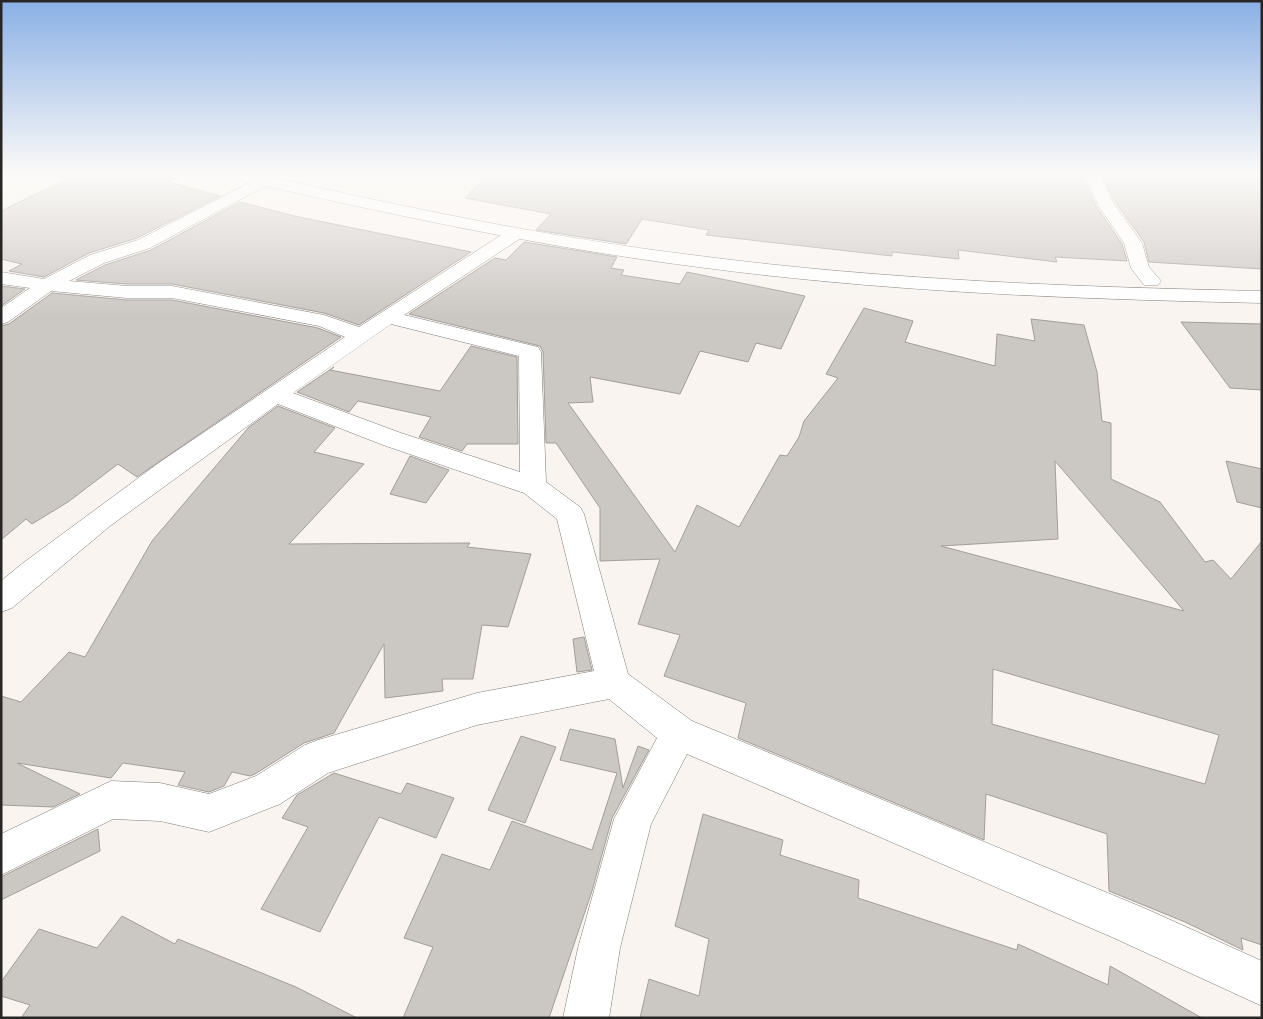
<svg xmlns="http://www.w3.org/2000/svg" width="1263" height="1019" viewBox="0 0 1263 1019" font-family="'Roboto Condensed',sans-serif">
	<style>
		.building { fill: #cbc7c3; stroke: #a29e9a; fill-rule: evenodd }
		.lines { fill: none; stroke-linecap: round; stroke-linejoin: round }
		.minor-casing { stroke: #7e7a76; stroke-width: 1 }
		.tertiary-casing { stroke: #7e7a76; stroke-width: 1 }
		.minor { fill: #fff; fill-rule: evenodd }
		.tertiary { fill: #fff; fill-rule: evenodd }
	</style>
	<rect width="100%" height="100%" fill="#f9f4f0"/>
	<path class="building" d="M80 173H187L169 182 220 196 137 238 89 253 44 277 9 271 22 264 1 259V211Z
		M489 173H1052L1084 179 1096 206 1122 244 1127 261 1055 257 1057 262 958 250 959 259 892 252V256L706 235 709 230 642 219 626 244 536 230 551 214 465 198Z
		M1101 173H1262V269L1149 262 1144 242 1116 203Z
		M240 202 294 216 471 252 359 325 324 313 172 284H127L76 280 105 265 151 250Z
		M524 242 617 257 611 268 624 270 621 275 680 284 687 272 805 296 781 349 756 343 748 362 700 351 680 394 590 377 593 402 568 403 675 552 697 505 739 527 780 455 787 456 799 437 804 421 838 378 826 374 864 308 913 321 905 342 995 366 997 334 1035 341 1031 319 1084 325 1097 372 1102 421 1111 423V479L1160 502 1205 562 1213 560 1231 579 1262 541V945L1241 938 1243 950 1185 922 1109 891 1107 834 986 794 984 840 738 738 746 703 664 676 680 635 638 624 660 559 600 561V508L556 443H546L543 352 540 346 409 314 495 258 506 260ZM1055 461 1117 533 1184 611 941 546 1058 539ZM993 669 1219 735 1205 784 992 724Z
		M1 286 25 289 1 306Z
		M52 293 127 300H172L318 328 341 337 137 477 118 464 68 502 32 524 26 519 1 540V326L9 324Z
		M1181 322 1262 324V390L1230 388Z
		M471 346 517 357 518 444H467L462 451 419 437 431 417 358 401 349 412 297 392 334 367 330 370 440 391Z
		M278 406 335 428 314 452 364 464 289 544 470 543 467 547 531 554 508 627 482 625 473 679H442L443 691 385 698 384 644 334 733 304 743 255 774 250 776 232 772 224 786 209 792 178 785 185 772 123 763 111 778 17 763 80 794 53 807 1 805V696L21 702 69 652 85 657 152 541 249 427Z
		M410 456 449 470 426 503 390 494Z
		M1226 461 1262 469V508L1237 502Z
		M584 637 592 670 577 672 573 639Z
		M570 729 615 739 623 788 638 746 649 750 612 818 592 891 549 1018H403L433 947 404 938 442 854 490 870 512 821 592 850 617 773 560 760Z
		M521 736 556 747 525 823 488 810Z
		M334 773 401 794 407 783 454 798 436 838 379 817 320 932 261 909 308 827 282 818 297 795Z
		M703 814 783 840 780 855 859 880 858 898 1017 950 1018 944 1108 985 1110 966 1202 1018H640L649 979 699 996 709 939 675 926Z
		M98 829 100 851 1 900V877Z
		M122 916 175 944 178 939 296 987 357 1018H21L30 1005 1 996V982L39 929 97 948Z"/>
	<g class="lines">
		<defs>
			<path id="minor" d="M1081 173H1099L1101 176 1114 204 1142 243 1149 267 1161 281 1158 285H1144L1131 268 1124 243 1098 205 1086 178Z
				M263 176 271 181 269 184 150 248 104 263 69 281 127 286H172L324 315 359 327 509 230H521L524 234 521 238 404 315 538 347 541 352 546 482 580 507 584 514 628 674 692 721 1144 908 1262 961V1006L1114 938 687 754 651 824 620 948 609 1018H563L578 948 614 819 657 738 609 699 477 725 328 773 280 804 209 832 160 821 113 819 1 875V834L111 781 160 783 209 794 256 776 305 745 318 740 477 693 594 671 557 519 524 493 383 445 278 404 110 526 12 608 1 612V581L23 563 160 462 345 337 319 326 172 298H127L51 291 8 322 1 324V308L30 288 1 284V272L44 279 90 255 138 240ZM391 324 519 356 520 472 401 433 293 393Z"/>
			<path id="tertiary" d="M222 173H252C400 206 549 238 700 256 886 280 1074 287 1262 291V303C1073 299 885 292 698 267 540 247 385 213 230 178Z"/>
		</defs>
		<use href="#minor" class="minor-casing"/>
		<use href="#tertiary" class="tertiary-casing"/>
		<use href="#minor" class="minor"/>
		<use href="#tertiary" class="tertiary"/>
	</g>
	<linearGradient id="sky" x2="0" y2="1"><stop stop-color="#89b0e5"/><stop offset="0.55" stop-color="#fcfaf8"/><stop offset="1" stop-color="#fcfaf8" stop-opacity="0"/></linearGradient>
	<rect width="1263" height="316" fill="url(#sky)"/>
	<rect width="1263" height="1019" fill="none" stroke="#282625" stroke-width="5"/>
</svg>
